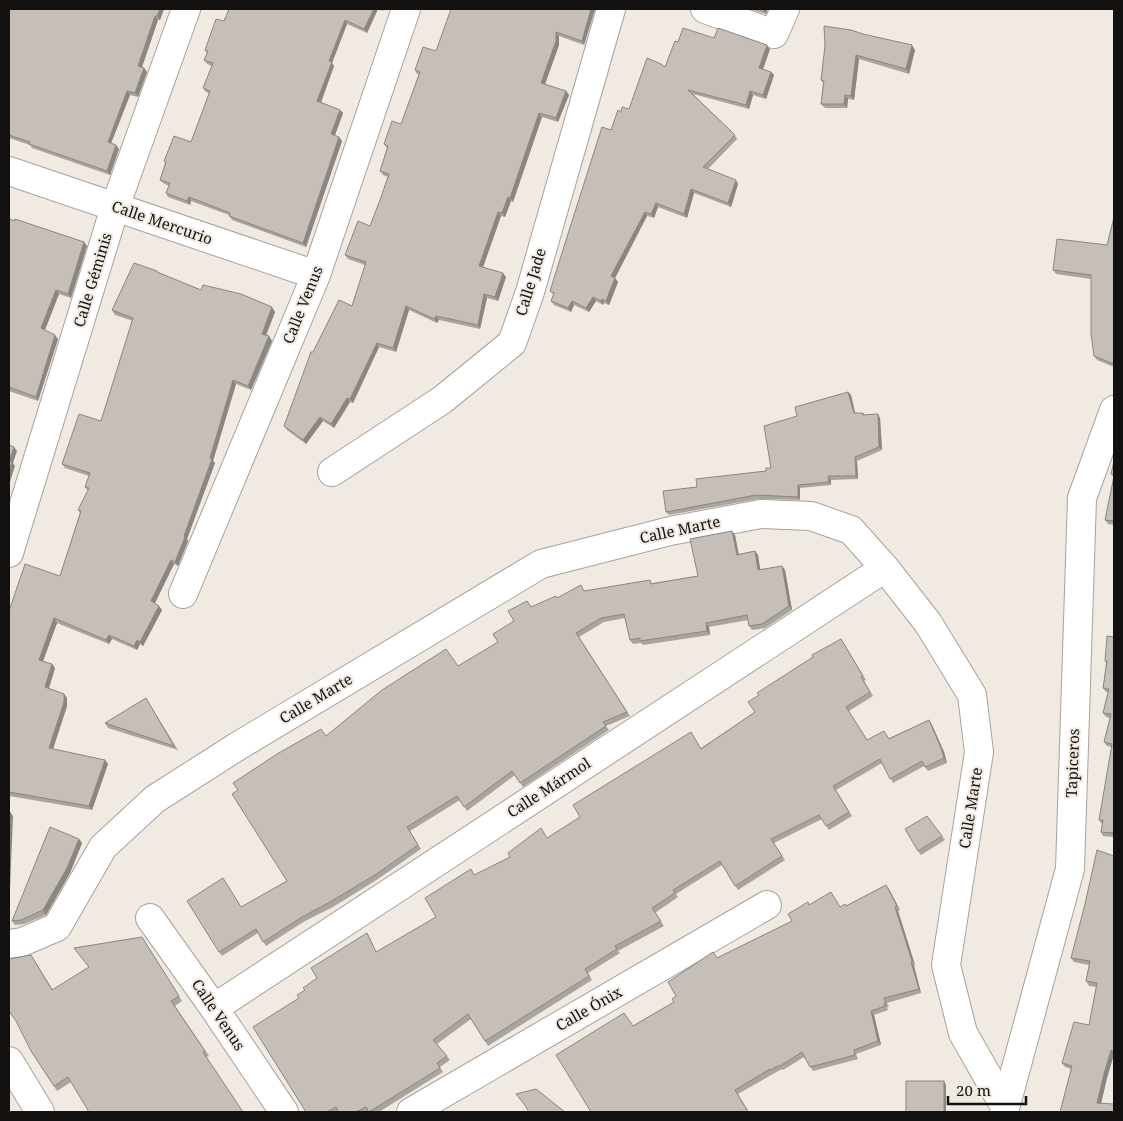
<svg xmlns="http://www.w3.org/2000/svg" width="1123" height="1121" viewBox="0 0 1123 1121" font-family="'Noto Serif',serif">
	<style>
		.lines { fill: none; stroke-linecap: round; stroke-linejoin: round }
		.minor-casing { stroke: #a9a29b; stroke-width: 30 }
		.minor { stroke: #fff; stroke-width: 28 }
		.wall { fill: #aaa49e }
		.shaded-wall { fill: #8b8681 }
		.building { fill: #c6bfb8; stroke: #8b8681 }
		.labels { text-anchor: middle; stroke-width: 4; stroke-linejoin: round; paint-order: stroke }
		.street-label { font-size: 15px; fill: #13110f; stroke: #f1eae2 }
	</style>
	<rect width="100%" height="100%" fill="#f1eae2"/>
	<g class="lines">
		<defs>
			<path id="minor" d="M705 9 774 34 785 9
				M9 171 316 275
				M332 472 442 400 512 343 530 292 611 9
				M9 553 115 207 186 9
				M183 594 316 275 406 9
				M150 918 214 1008 284 1112
				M9 944 22 942 57 927 103 847 155 799 238 746 541 564 670 531 761 514 811 516 851 530 885 568 928 623 972 695 979 752 946 965 963 1033 1005 1107
				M214 1008 885 568
				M9 1061 40 1112
				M411 1112 767 905
				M1004 1112 1070 869 1082 498 1114 410"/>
		</defs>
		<use href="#minor" class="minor-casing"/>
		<use href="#minor" class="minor"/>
	</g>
	<path class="wall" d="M9 9H164L160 20H158L142 67 144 68 147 72 138 97 130 95 111 143 119 149 110 175 32 148 30 145 9 138Z
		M229 9H384L383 11 378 9 367 33 347 24 332 63 334 66 321 102 340 110 343 113 335 135 342 141 306 247 232 220 229 215 191 201 190 205 168 197 166 193 169 186 163 183 160 180 165 163 164 161 191 142 209 93 206 92 203 88 212 66 207 64 204 60 207 53 205 50 224 21Z
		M595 9 584 45 559 36V45L545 84 566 91 569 95 558 122 542 117 513 202 511 201 505 217 501 216 483 267 506 277 498 301 487 298 480 329 439 320 437 323 409 310 396 352 379 347 353 403 350 402 334 428 323 421 306 444 287 430 284 426 313 352 352 306 365 265 348 259 345 255 370 226 380 200 388 177 383 175 380 171 387 148 384 144 401 124 419 74H417L415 70 436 51Z
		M750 9H768L766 14Z
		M714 38 770 49 763 69 771 72 774 75 766 99 753 95 749 109 693 94 735 135 737 139 708 169 738 184 731 207 694 193 687 218 658 207 654 218 647 216 615 278 618 282 609 305 604 303 603 305 596 301 589 312 574 305 571 312 554 305 551 301 554 295 550 291 611 130 621 112 629 109 665 67 678 42Z
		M825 46 915 50 909 74 859 59 854 100 848 99 847 108H825L821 104 823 83 821 80Z
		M1114 217V367L1097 360 1094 356 1091 279 1056 274 1053 270 1107 245Z
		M9 219 84 242 87 246 71 298 59 294 45 330 58 339 38 401 9 391Z
		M157 271 159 273 201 290 275 312 266 335 269 336 272 341 251 390 236 384 213 461 215 463 187 539 188 541 178 566 174 564 155 603 162 610 143 646 140 644 137 650 112 639 109 644 57 623 43 661 52 664 55 668 49 688 64 694 67 698V706L53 749 105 760 108 764 92 810 9 796V611L60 576 80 513 78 510 88 491 85 487 89 476 65 468 62 464 101 421 133 321 115 315 112 310Z
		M848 392 851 395 855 413H863L865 415 880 418 882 450 857 461 858 479 831 480V485L800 488V500L758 499 669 515 666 512 697 487 766 471 771 468 797 416Z
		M1114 461V525L1108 524 1105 520 1114 478 1111 474Z
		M735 535 739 554 755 551 758 555 760 570H785L792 610 765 628 752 630 749 626 748 620 709 627 710 635 643 645 641 643 633 644 630 640 625 618 604 622 579 637 630 716 606 726 609 730 523 787 515 775 467 811 460 800 410 831 421 849 378 879 333 907 305 921 266 946 258 933 222 956 219 952 242 907 287 881 238 790 326 736 458 666 498 642 514 621 531 607 585 591 653 583 698 576Z
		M1114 637V837L1103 836 1101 832 1102 824 1099 820 1112 747 1107 746 1104 742 1110 718 1106 717 1103 713 1108 692H1106L1103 688 1106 663 1105 661Z
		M841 639 866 680 864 681 873 696 849 711 867 740 889 738 929 720 932 725 944 752 947 763 928 771 924 766 893 783 882 763 836 790 852 816 829 830 822 819 774 843 785 860 738 890 722 865 676 894 678 897 655 913 664 926 618 951 620 953 588 973 592 980 488 1046 471 1019 437 1044 450 1060 440 1067 443 1072 379 1112H369L368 1111 366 1112H306L299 998 305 990 317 978 370 938 376 952 436 917 475 875 547 838 701 748 755 712 759 695Z
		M146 698 149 703 178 750 108 728 105 723Z
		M942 836 945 840 921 855 918 851Z
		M79 839 82 843 70 873 46 915 24 924 15 925 12 921Z
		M1114 856V1054L1107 1078 1101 1103 1060 1112 1071 1069 1065 1067 1062 1063 1089 1025 1096 987 1089 986 1086 981 1089 965 1074 962 1071 958Z
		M886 885 900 910 898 911 915 965 914 966 921 993 887 1003 889 1007H887L888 1010 874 1015 881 1045 856 1054 858 1059 813 1071 804 1057 783 1070 782 1069 773 1074 738 1094 749 1112H591L633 1026 674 1002 676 996 717 958 792 921 809 905 840 907 846 906Z
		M142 937 182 1001 175 1006 209 1056 206 1057 71 1082 57 1091 31 1051V955L53 990 89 967 74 948Z"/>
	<path class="shaded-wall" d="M160 9H164L160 20 157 16Z
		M374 9H378L367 33 364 29Z
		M591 9H595L584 45 582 41Z
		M762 9H768L766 14Z
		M155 16 158 20 141 70 138 66Z
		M345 20 347 24 332 63 334 66 320 105 317 101 329 61Z
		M556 32 559 36V45L544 87 541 83Z
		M767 45 770 49 762 72 759 68Z
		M912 45 915 50 909 74 906 69Z
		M856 55 859 59 854 100 851 96Z
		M144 68 147 72 138 97 135 93Z
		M771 72 774 75 766 99 763 95Z
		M127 91 130 95 110 146 108 142Z
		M566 91 569 95 558 122 556 118Z
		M750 91 753 95 749 109 746 105Z
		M845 95 848 99 847 108 844 104Z
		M340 110 343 113 334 138 331 134Z
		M539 113 542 117 513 202 510 198Z
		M339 137 342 141 306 247 303 243Z
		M116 145 119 149 110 175 107 171Z
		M736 180 738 184 731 207 728 203Z
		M691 189 694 193 687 218 684 214Z
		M189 197 191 201 190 205 187 201Z
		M508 197 511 201 505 217 502 213Z
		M656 203 658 207 654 218 651 214Z
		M498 212 501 216 482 270 479 266Z
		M645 212 647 216 614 280 611 276Z
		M84 242 87 246 71 298 68 294Z
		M503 273 506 277 498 301 495 297Z
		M615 278 618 282 609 305 606 301Z
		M56 290 59 294 44 332 41 328Z
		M484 294 487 298 480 329 478 325Z
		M593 297 596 301 589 312 586 308Z
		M602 299 604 303 603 305 601 301Z
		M572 301 574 305 571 312 568 308Z
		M406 306 409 310 396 352 393 348Z
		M272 307 275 312 265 338 262 334Z
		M436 316 439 320 437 323 434 319Z
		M55 335 58 339 38 401 36 397Z
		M269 336 272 341 251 390 248 386Z
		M377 343 379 347 353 403 350 399Z
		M233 380 236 384 213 461 215 463 187 539 188 541 178 566 175 562 210 458Z
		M848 392 851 395 856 417 854 413Z
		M347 398 350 402 334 428 331 424Z
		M878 414 880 418 882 450 879 447Z
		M320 417 323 421 306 444 303 440Z
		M14 447 17 451 13 463 15 466 9 485V461Z
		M855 457 857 461 858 479 856 476Z
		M828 476 831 480V485L829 482Z
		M798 485 800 488V500L798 497Z
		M732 531 735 535 739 559 737 555Z
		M755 551 758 555 761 574 758 570Z
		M171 560 174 564 154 605 151 601Z
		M782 566 785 570 792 610 789 606Z
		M159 606 162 610 143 646 140 642Z
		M54 618 57 623 42 664 39 660Z
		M706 623 709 627 710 635 707 631Z
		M109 635 112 639 109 644 106 640Z
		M137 640 140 644 137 650 134 646Z
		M52 664 55 668 48 691 45 687Z
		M64 694 67 698V706L52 752 49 748Z
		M929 720 932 725 944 752 947 763 944 758Z
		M105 760 108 764 92 810 89 806Z
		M10 812 13 816 9 915V854Z
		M79 839 82 843 70 873 46 915 43 910Z
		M886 885 889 889 900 910 897 906Z
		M895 907 898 911 915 965 912 961Z
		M911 962 914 966 921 993 919 989Z
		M871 1011 874 1015 881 1045 878 1041Z
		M1111 1050 1114 1054 1107 1078 1100 1108 1097 1103 1104 1074Z
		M944 1081 946 1085V1112H944Z"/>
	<path class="building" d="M9 9H160L157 16H155L138 66 144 68 135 93 127 91 108 142 116 145 107 171 29 144 30 142 9 135Z
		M229 9H374L364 29 345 20 329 61 332 62 317 101 340 110 331 134 339 137 303 243 229 216 230 213 189 197 187 201 166 193 170 183 160 180 166 162 164 161 174 136 191 142 210 91 203 88 213 63 204 60 208 51 205 50 216 19 224 21Z
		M451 9H591L582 41 556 32V41L541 83 566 91 556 118 539 113 510 198 508 197 502 213 498 212 479 266 503 273 495 297 484 294 478 325 436 316 434 319 406 306 393 348 377 343 350 399 347 398 331 424 320 417 303 440 284 426 311 352H313L339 300 352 306 366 262 345 255 358 221 370 226 380 200 389 174 380 171 388 146 384 144 392 121 401 124 420 72 415 70 423 47 436 51Z
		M824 26 851 30 863 34 912 45 906 69 856 55 851 96 845 95 844 104H821L824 81 821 80 825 46Z
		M683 28 714 38 718 28 767 45 759 68 771 72 763 95 750 91 746 105 688 90 735 135 703 167 736 180 728 203 691 189 684 214 656 203 651 214 645 212 611 276 615 278 606 301 602 299 601 301 593 297 586 308 572 301 568 308 551 301 554 293 550 291 573 218 602 127 611 130 618 110 621 112 622 107 629 109 647 58 661 64 665 67 675 41 678 42Z
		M1114 217V364L1094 356 1091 334V275L1053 270 1057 239 1107 245Z
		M9 219 15 221V219L84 242 68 294 56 290 41 328 55 335 36 397 9 387Z
		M134 263 157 271V272L201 290 203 285 241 294 272 307 262 334 269 336 248 386 233 380 210 458 212 459 184 536 185 537 175 562 171 560 151 601 159 606 140 642 137 640 134 646 109 635 106 640 54 618 39 660 52 664 45 687 64 694V702L49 748 105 760 89 806 9 792V611L25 564 60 576 81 511 78 510 89 488 85 487 90 473 62 464 79 414 101 421 133 318 112 310Z
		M848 392 854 413H863V415L878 414 879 447 855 457 856 476H828L829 482 798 485V497L756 495 666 512 663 491 697 487 696 479 766 471V468H771L764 426 797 416 795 407Z
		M9 445 14 447 9 461 12 462 9 472Z
		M1114 461V475L1111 474Z
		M1114 476V521L1105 520Z
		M732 531 737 555 755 551 758 570 782 566 789 606 762 624 749 626 747 615 706 623 707 631 640 641V638L630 640 624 614 601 618 576 633 627 712 603 722 606 726 520 783 512 771 464 807 457 796 407 827 418 845 375 875 330 902 302 917 263 942 256 929 219 952 187 901 223 878 241 907 287 881 232 794 238 790 233 783 277 754 321 729 326 736 382 690 446 649 458 666 498 642 493 634 514 621 508 611 527 601 531 607 556 596 557 598 581 585 584 591 650 580 651 584 698 576 690 539Z
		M1107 636 1114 637V833L1101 832 1103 820H1099L1112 744 1104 742 1111 714 1103 713 1109 689 1103 688 1107 661H1105Z
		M841 639 863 676 861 677 870 692 846 707 867 740 884 731 889 739 929 720 941 748 944 758 925 767 922 761 890 779 880 759 833 786 849 812 826 826 819 815 771 839 782 856 735 886 720 861 673 890 675 893 652 908 661 921 615 946 617 949 585 969 589 976 485 1041 468 1014 433 1040 447 1056 437 1063 440 1068 369 1112 366 1107 356 1112H338L336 1107 327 1112H306L253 1027 299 998 297 995 305 990 303 988 317 978 311 968 367 933 376 952 436 917 425 898 471 869 474 875 510 857 508 853 541 828 547 838 580 817 573 805 691 732 701 749 755 712 748 702 759 695 757 693 813 657 812 655Z
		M146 698 174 746 105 723Z
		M9 812H10L9 854Z
		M927 816 942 836 918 851 905 829Z
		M50 827 79 839 67 868 43 910 21 920 12 921Z
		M1097 850 1114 856V1051L1111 1050 1104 1074 1097 1103 1114 1104V1112H1060L1072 1066 1062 1063 1074 1022 1089 1025 1097 983 1086 981 1090 961 1071 958 1085 904Z
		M886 885 897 906 895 907 912 961 911 962 919 989 884 998 886 1003H884L885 1006 871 1011 878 1041 854 1050 855 1055 810 1067 802 1052 780 1066V1065L771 1070 770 1069 735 1090 748 1112H591L556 1055 624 1013 633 1026 674 1002 672 999 676 996 668 982 713 952 717 958 792 921 788 914 808 902 809 905 831 892 840 907 845 904 846 906Z
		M142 937 179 996 171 1001 205 1051 203 1052 243 1112H89L68 1077 54 1086 31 1051 16 1021 9 1011V959L31 955 52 990 89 967 74 948Z
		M906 1081H944V1112H906Z
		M536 1089 565 1112H529L524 1104 516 1094Z"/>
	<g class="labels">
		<g class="street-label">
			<text transform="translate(162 223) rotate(19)" y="5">Calle Mercurio</text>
			<text transform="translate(93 280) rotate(-73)" y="5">Calle Géminis</text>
			<text transform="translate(531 282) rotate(-73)" y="5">Calle Jade</text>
			<text transform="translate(303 305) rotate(-68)" y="5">Calle Venus</text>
			<text transform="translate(680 530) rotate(-12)" y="5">Calle Marte</text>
			<text transform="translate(316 699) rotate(-31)" y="5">Calle Marte</text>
			<text transform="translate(1073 763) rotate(-88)" y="5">Tapiceros</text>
			<text transform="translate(549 788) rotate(-33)" y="5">Calle Mármol</text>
			<text transform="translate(971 808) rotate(-81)" y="5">Calle Marte</text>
			<text transform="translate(589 1009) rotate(-30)" y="5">Calle Ónix</text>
			<text transform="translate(218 1015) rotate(56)" y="5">Calle Venus</text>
		</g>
	</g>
	<rect width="1123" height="1121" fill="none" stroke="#13110f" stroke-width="20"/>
	<path d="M948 1096v8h78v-8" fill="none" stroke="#13110f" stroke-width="2.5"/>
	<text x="956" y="1096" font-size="15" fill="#13110f" stroke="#f1eae2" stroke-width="4" paint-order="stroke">20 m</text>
</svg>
